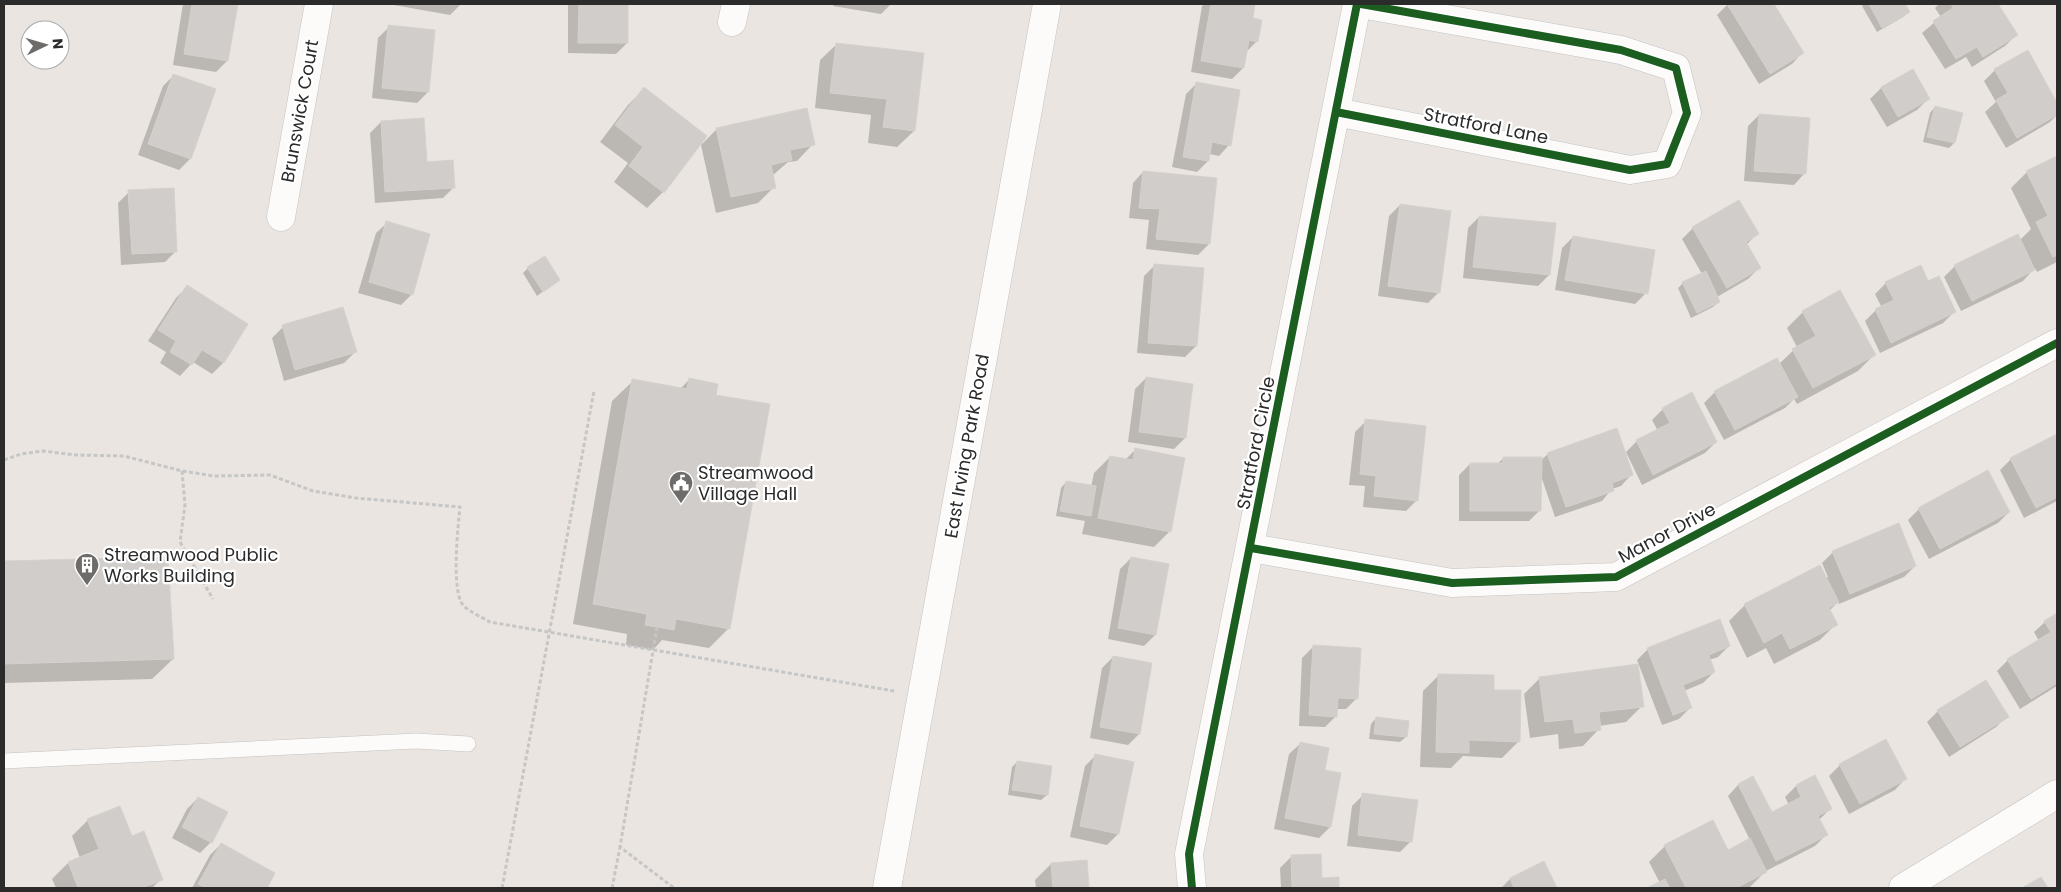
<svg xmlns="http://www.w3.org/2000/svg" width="2061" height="892" viewBox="0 0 2061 892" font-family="Poppins,sans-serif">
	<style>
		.shadow { fill: #0003 }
		.building { fill: #d0cdca; stroke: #d5d1cc }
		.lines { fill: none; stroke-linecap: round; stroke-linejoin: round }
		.service-casing { stroke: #c3c2c2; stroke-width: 16 }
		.minor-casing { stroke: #c3c2c2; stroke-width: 29 }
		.secondary-casing { stroke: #c3c2c2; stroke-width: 29 }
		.path { stroke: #c6c6c6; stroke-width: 3; stroke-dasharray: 4 2.5; stroke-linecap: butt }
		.service { stroke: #fcfbfa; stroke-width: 15 }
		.minor { stroke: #fcfbfa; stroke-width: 28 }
		.secondary { stroke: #fcfbfa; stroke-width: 28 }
		.cycleway-casing { stroke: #fff; stroke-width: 11 }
		.cycleway { stroke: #1b5e20; stroke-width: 8 }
		.labels { text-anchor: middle; stroke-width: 4.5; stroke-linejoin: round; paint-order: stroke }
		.street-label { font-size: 18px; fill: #2b2b2b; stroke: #fff }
		.poi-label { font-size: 18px; fill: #2b2b2b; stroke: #fff; text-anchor: start }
	</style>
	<rect width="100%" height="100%" fill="#eae5e0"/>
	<path class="shadow" d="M183 4H237L227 61 216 72 173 65Z
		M388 4H461L450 15Z
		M568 4H627V43L616 54 568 53Z
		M834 4H891L881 14 833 6Z
		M1205 4H1254L1252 19 1257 41 1246 52 1243 68 1232 79 1191 72 1202 6Z
		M1728 4H1772L1802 53 1792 64 1759 84 1717 15Z
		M1864 4H1904L1908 12 1903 17 1877 32 1862 6Z
		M1939 4H1997L2016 35 2005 46 1972 67 1966 57 1945 69 1922 33 1941 17 1935 8Z
		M389 27 428 92 417 103 372 98 378 38Z
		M837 44 923 54 914 131 897 147 868 143 871 115 815 108 820 60Z
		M2027 52 2057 105V115L2050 122 2006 148 1985 112 1996 102 1984 81 1995 70Z
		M1913 70 1928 99 1917 110 1887 127 1870 99 1881 88Z
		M174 75 214 90 190 159 179 170 138 155 163 86Z
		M1197 83 1229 145 1219 156 1209 154 1208 161 1197 172 1172 167 1186 94Z
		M644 89 663 192 647 208 614 182 628 163 600 142 628 105Z
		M1935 107 1954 143 1949 148 1923 142 1930 113Z
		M1759 115 1809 119 1804 174 1794 185 1744 181 1748 126Z
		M381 122 454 187 443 198 375 203 370 133Z
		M717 129 813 144 797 161 788 162 772 176 774 187 758 203 716 213 701 145Z
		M2057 157V262L2037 272 2035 268 2023 281 1961 311 1944 277 1955 266 2020 240 2031 229 2011 188 2027 172Z
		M1143 172 1209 244 1198 255 1146 249 1149 220 1129 218 1133 183Z
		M129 192 176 251 165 262 121 265 118 203Z
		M1400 205 1439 292 1428 303 1378 296 1389 216Z
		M1479 217 1549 275 1538 286 1463 278 1468 228Z
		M387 223 412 294 401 305 358 293 376 233Z
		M1693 228 1757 234 1746 245 1759 268 1748 279 1717 297 1719 302 1713 307 1691 318 1678 288 1683 283 1702 274 1682 239Z
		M1573 237 1646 293 1635 304 1555 290 1562 248Z
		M1155 265 1196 346 1185 357 1137 353 1144 276Z
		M528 268 558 280 537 296 523 273Z
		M1886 283H1928L1954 312 1943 323 1880 353 1865 321 1876 310 1882 308 1875 294Z
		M187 287 246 324 223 363 212 374 193 362 180 376 160 363 166 352 148 341 176 298Z
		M1803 312 1874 355 1858 371 1797 404 1794 399 1785 408 1724 440 1704 403 1715 392 1779 364 1797 347 1787 328Z
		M283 327 355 352 344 363 284 381 272 338Z
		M1146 378 1185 438 1174 449 1128 442 1135 389Z
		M689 380 715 396 729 628 709 648 662 640 653 650 626 645 627 634 573 624 612 401 633 381 680 389Z
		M1663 409 1716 442 1705 453 1642 485 1626 452 1637 441 1658 431 1652 420Z
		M1366 421 1417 500 1406 511 1363 507 1365 486 1349 485 1355 432Z
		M2057 436V501L2024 518 2000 470 2011 459Z
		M1135 450 1170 531 1154 547 1082 534 1085 521 1056 516 1061 488 1066 482 1091 487 1094 473 1110 457 1125 460Z
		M1548 454 1631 475 1621 486 1612 489 1602 501 1555 517 1541 476 1540 510 1529 521H1459V475L1470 464H1497L1504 458 1540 461Z
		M1919 509 2009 512 1998 523 1929 559 1908 520Z
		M1833 552 1915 566 1904 577 1839 604 1838 602 1829 611 1836 624 1820 640 1774 664 1766 648 1747 658 1729 621 1745 605 1828 577 1822 563Z
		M167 558 173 659 152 679 4 683V562Z
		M1131 558 1155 635 1144 646 1108 639 1120 569Z
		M2057 614V686L2020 709 1997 671 2008 660 2039 641 2034 632 2045 622Z
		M1729 646 1718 657 1709 660 1714 672 1703 683 1684 691 1690 708 1679 719 1662 725 1637 660 1648 649Z
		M1313 647 1357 698 1346 709H1336V716L1325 727 1299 726 1302 658Z
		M1113 657 1139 734 1128 745 1090 738 1102 668Z
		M1439 675 1492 691 1518 742 1502 758 1463 756 1451 768 1420 767 1423 691Z
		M1540 678 1642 706 1626 722 1599 726V729L1583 746 1559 749 1558 734 1530 738 1524 694Z
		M1938 711 2007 716 1996 727 1949 757 1927 722Z
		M1376 718 1406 737 1400 742 1369 739 1371 724Z
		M1300 744 1323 771 1330 827 1319 838 1274 829 1289 754Z
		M1096 755 1118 834 1107 845 1070 837 1085 766Z
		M1017 762 1047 795 1041 800 1008 795 1012 767Z
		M1840 765 1905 779 1895 790 1849 814 1829 776Z
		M1815 777 1831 808 1819 820 1826 835 1815 846 1766 871 1749 888H1650L1660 883 1649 862 1665 846 1727 851 1750 840 1728 796 1738 785 1753 778 1771 814 1789 805 1785 797 1796 786Z
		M1363 795 1411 841 1400 852 1347 846 1352 806Z
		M198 798 211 842 200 853 172 838 187 809Z
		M88 820 161 879 152 888H56L52 879 68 863 80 858 72 836Z
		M221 844 274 873 265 888H192L210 855Z
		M1291 857 1321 879 1338 878V888H1281L1280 868Z
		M1086 862 1087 888H1036L1035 880 1051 864Z
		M1543 863 1555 888H1501L1510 879Z"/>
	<path class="building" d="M192 4H238L228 61 184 54Z
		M579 4H628V43H578Z
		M1211 4H1255L1253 18 1262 20 1258 42 1249 40 1244 68 1201 61Z
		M1727 4H1774L1804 53 1770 74Z
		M1869 4H1905L1910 12 1882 28Z
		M1951 4H1998L2018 35 1983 57 1977 47 1956 59 1933 21 1953 8Z
		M388 25 435 30 429 92 382 88Z
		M836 43 924 53 915 131 883 127 887 99 830 93Z
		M2028 50 2057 103V115L2017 138 1996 100 2008 93 1994 69Z
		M1913 69 1930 99 1898 117 1881 87Z
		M173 74 216 89 191 159 148 144Z
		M1196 82 1240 90 1231 146 1212 142 1209 161 1183 157Z
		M644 87 707 136 664 193 629 166 643 147 615 125Z
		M1935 106 1963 113 1955 143 1927 137Z
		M807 108 815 145 790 150 792 160 771 165 776 188 731 197 716 128Z
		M1759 114 1810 118 1806 174 1754 171Z
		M424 118 427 162 453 160 455 188 385 192 381 121Z
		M2057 156V255L2053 257 2036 222 2048 216 2026 171Z
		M1143 171 1217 178 1210 244 1156 239 1160 209 1139 208Z
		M174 188 177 252 132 254 128 190Z
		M1739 200 1759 234 1746 242 1761 268 1727 288 1692 227Z
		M1400 204 1451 211 1440 293 1388 286Z
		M1479 216 1556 223 1550 275 1473 267Z
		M386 221 430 234 413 295 369 282Z
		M2018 234 2035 270 1972 301 1954 265Z
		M1573 236 1655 250 1648 294 1565 280Z
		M545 256 560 280 543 292 527 267Z
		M1154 264 1204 268 1197 346 1148 343Z
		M1921 265 1928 281 1939 276 1956 312 1891 343 1875 309 1894 300 1885 282Z
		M1706 271 1720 302 1697 313 1682 282Z
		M187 285 248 324 224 363 202 350 192 365 170 352 176 341 158 330Z
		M1840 290 1876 355 1813 388 1792 349 1816 336 1802 311Z
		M343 307 357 352 295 370 282 325Z
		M1777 358 1798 397 1735 430 1714 391Z
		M1146 377 1193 384 1186 438 1139 432Z
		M689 378 718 384 716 395 770 404 730 629 676 619 674 630 657 627 645 625 647 614 593 604 632 379 687 389Z
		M1692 392 1717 442 1653 475 1636 440 1670 423 1662 408Z
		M1365 419 1426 426 1418 501 1374 496 1376 476 1360 474Z
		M1617 428 1633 475 1612 483 1614 491 1566 507 1547 453Z
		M2057 434V497L2036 508 2010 458Z
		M1135 448 1185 458 1171 532 1098 518 1110 456 1133 460Z
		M1503 457H1542L1541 511H1470V463H1503Z
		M1988 470 2010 512 1940 549 1918 508Z
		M1066 481 1096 486 1091 516 1060 511Z
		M1899 523 1916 566 1850 594 1832 551Z
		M168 557 174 659 4 664V561Z
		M1131 557 1169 564 1156 635 1118 628Z
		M1820 565 1839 602 1829 608 1838 625 1790 649 1782 633 1764 643 1744 604Z
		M2057 613V683L2031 699 2007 659 2051 632 2044 621Z
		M1720 619 1730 646 1709 655 1715 672 1683 685 1692 708 1673 715 1647 648Z
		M1313 645 1361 648 1358 699 1338 698 1337 717 1309 715Z
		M1113 656 1152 663 1140 734 1100 727Z
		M1638 664 1644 707 1599 712 1601 730 1575 733 1573 719 1545 722 1539 677Z
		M1438 674 1494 675V690H1521L1520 742 1469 740V753L1436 752Z
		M1986 680 2009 717 1960 747 1937 710Z
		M1376 717 1409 721 1407 737 1374 734Z
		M1886 739 1907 779 1860 804 1839 764Z
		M1300 742 1329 748 1325 770 1341 773 1331 827 1285 818Z
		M1095 754 1134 762 1119 834 1080 826Z
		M1017 761 1052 766 1048 795 1012 790Z
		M1815 775 1832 809 1818 816 1828 835 1776 861 1738 784 1753 776 1772 812 1801 797 1796 785Z
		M1362 793 1418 800 1412 842 1358 835Z
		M198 797 228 812 212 843 182 827Z
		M120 806 132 836 144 831 163 880 141 888H78L68 862 99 849 87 819Z
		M1713 820 1728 850 1750 838 1767 872 1736 888H1686L1664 845Z
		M221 843 275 873 267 888H206L198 884Z
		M1321 854 1322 878 1339 877V888H1292L1291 855Z
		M1087 860 1089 888H1053L1051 863Z
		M1544 861 1557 888H1514L1510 878Z
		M2041 877 2048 888H2022Z
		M1665 879 1670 888H1647Z"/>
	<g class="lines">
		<defs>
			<path id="service" d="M4 761 416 741 468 744"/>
			<path id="minor" d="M732 22 736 4
				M1336 112 1630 170 1667 164 1687 113 1676 68 1621 50 1361 4
				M281 217 319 4
				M1251 548 1452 583 1616 577 2057 343
				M1192 888 1189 854 1357 4
				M1903 888 2057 794"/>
			<path id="secondary" d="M887 888 1047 4"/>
		</defs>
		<use href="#service" class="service-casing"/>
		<use href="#minor" class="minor-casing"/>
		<use href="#secondary" class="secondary-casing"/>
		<path class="path" d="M4 460 21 454 43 451 76 455 124 456 182 471 214 476 270 475 313 491 356 498 460 507C458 527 451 590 463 605 469 612 482 617 490 622L894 691
			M182 471 185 505 180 542 213 599
			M657 627 620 847 674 888
			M502 888 594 391
			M612 888 620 847"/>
		<use href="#service" class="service"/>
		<use href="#minor" class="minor"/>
		<use href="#secondary" class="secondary"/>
		<defs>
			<path id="cycleway" d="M1336 112 1630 170 1667 164 1687 113 1676 68 1621 50 1361 4
				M1251 548 1452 583 1616 577 2057 343
				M1192 888 1189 854 1357 4"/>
		</defs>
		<use href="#cycleway" class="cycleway-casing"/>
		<use href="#cycleway" class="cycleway"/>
	</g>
	<defs>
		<symbol id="civic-pin" viewBox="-11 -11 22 30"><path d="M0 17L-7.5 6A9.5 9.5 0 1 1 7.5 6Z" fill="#6e6c6a" stroke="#fff"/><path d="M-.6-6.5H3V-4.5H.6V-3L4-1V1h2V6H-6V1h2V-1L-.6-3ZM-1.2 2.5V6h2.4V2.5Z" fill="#fff"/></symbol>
		<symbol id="building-pin" viewBox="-11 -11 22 30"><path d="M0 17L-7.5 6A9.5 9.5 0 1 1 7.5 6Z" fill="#6e6c6a" stroke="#fff"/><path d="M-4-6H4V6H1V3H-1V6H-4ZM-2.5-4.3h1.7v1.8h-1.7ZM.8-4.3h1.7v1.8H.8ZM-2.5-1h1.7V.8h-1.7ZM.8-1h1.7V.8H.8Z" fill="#fff"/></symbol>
	</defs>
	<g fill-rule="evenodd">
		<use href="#civic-pin" x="667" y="469" width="28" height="38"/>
		<use href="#building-pin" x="73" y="551" width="28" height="38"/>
	</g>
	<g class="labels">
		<g class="street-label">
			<text transform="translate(300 111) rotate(-80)" y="6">Brunswick Court</text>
			<text transform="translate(1486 126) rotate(11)" y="6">Stratford Lane</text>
			<text transform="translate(1256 443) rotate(-79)" y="6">Stratford Circle</text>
			<text transform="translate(967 446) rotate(-80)" y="6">East Irving Park Road</text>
			<text transform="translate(1667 533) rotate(-28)" y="6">Manor Drive</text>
		</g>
		<g class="poi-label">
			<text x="698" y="479">Streamwood<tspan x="698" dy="21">Village Hall</tspan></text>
			<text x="104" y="561">Streamwood Public<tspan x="104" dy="21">Works Building</tspan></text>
		</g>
	</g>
	<rect width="2061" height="892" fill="none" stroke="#2b2b2b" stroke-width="10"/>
	<g transform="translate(45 45) rotate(85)"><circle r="24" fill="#ffffff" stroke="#aaaaaa"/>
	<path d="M0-4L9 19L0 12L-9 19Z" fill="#6e6c6a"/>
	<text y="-8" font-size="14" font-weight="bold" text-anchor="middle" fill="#2b2b2b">N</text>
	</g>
</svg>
